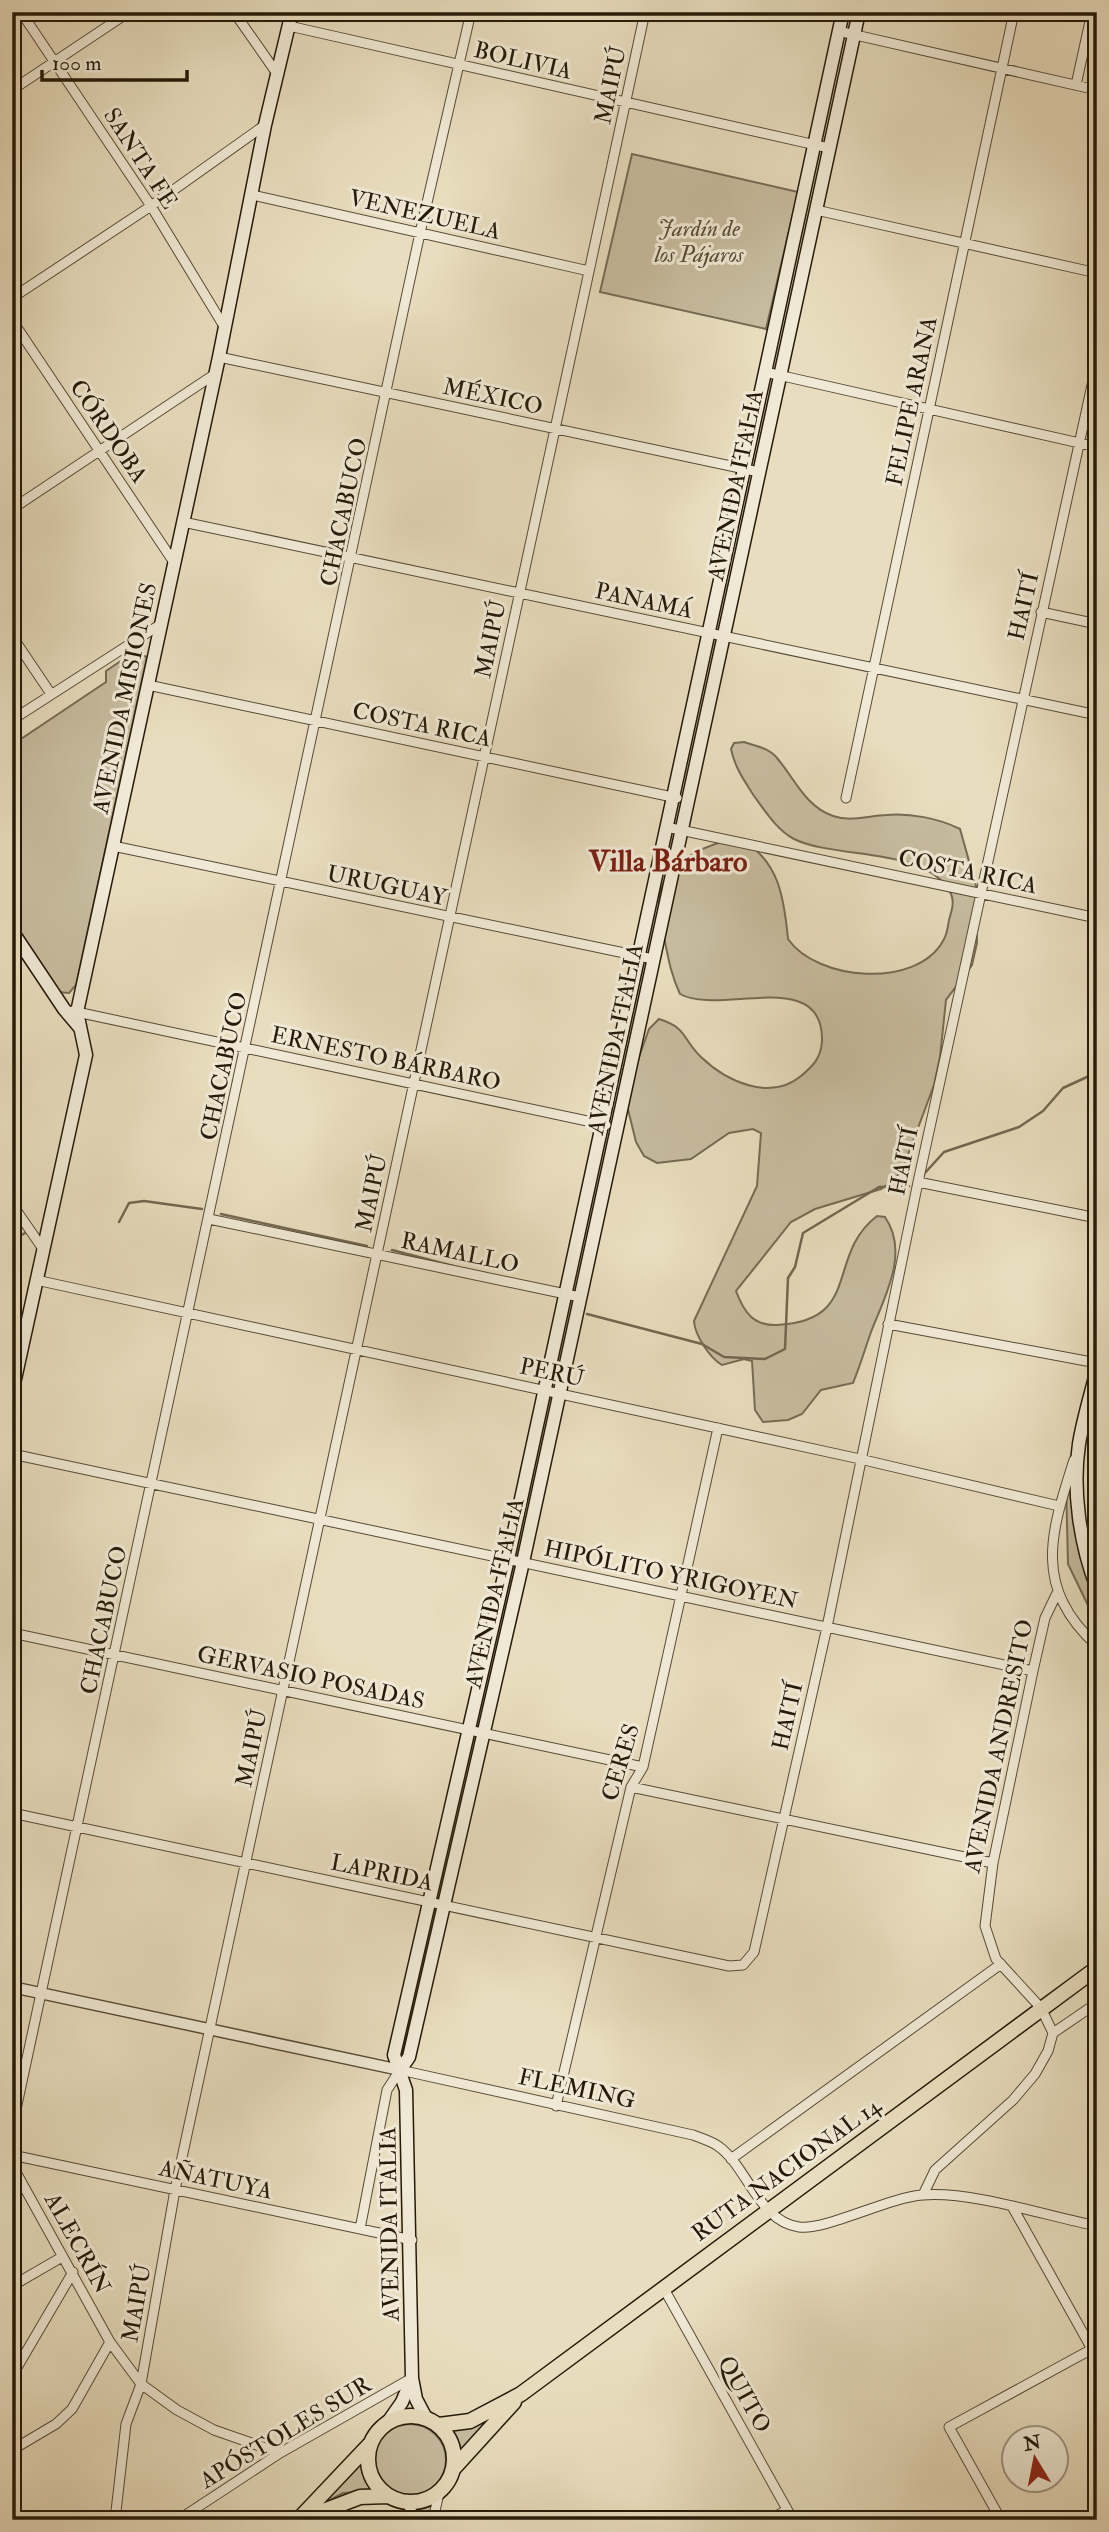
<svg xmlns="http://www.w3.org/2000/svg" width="1109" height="2532" viewBox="0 0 1109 2532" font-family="'IM FELL Double Pica',serif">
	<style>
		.green { fill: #c7bc9f; stroke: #766b54; stroke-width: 2 }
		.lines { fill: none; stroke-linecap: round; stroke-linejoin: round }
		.stream { stroke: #726750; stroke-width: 2.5 }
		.minor-casing { stroke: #564b36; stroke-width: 11 }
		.tertiary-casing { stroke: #564b36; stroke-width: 13 }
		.secondary-casing { stroke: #251a09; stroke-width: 15 }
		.trunk-casing { stroke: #251a09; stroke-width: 17 }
		.minor { stroke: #f0e9d5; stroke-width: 9 }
		.tertiary { stroke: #f0e9d5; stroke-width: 10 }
		.secondary { stroke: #f0e9d5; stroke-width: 12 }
		.trunk { stroke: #e8ddbe; stroke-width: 14 }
		.labels { text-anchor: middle; stroke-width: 6; stroke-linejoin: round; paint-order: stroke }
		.street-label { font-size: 23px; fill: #251a09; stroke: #f0e9d5 }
		.park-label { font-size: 23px; font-style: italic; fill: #564b36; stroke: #f0e9d5 }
		.district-label { font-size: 30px; font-weight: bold; fill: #7a1f14; stroke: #f0e9d5 }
	</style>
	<rect width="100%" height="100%" fill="#e8ddbe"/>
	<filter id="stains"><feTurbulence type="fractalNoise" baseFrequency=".00286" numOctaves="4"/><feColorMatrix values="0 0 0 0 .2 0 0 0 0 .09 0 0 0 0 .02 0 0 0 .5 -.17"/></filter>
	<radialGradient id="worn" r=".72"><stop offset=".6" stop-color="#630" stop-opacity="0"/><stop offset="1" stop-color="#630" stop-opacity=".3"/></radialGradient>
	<path class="green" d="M632 154 798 192 766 329 600 292Z
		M134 652 147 657 76 985 69 993 58 992 12 920V745L106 682V671Z
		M744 742C756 746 769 748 777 758 795 779 805 806 833 816 851 822 868 816 886 815 910 813 938 818 960 829L976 886 977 943 972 965 946 1000 940 1057 934 1085 903 1168 894 1180 881 1189 815 1209 791 1222 736 1291C744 1312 753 1326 777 1325 863 1321 825 1256 877 1216L885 1217C910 1253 884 1298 871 1332 865 1349 860 1366 853 1383L821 1390 802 1414 788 1420 763 1422 755 1410 752 1361 744 1359 722 1365C710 1358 695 1336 694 1321L757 1186 761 1133 753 1129 729 1133 691 1159 657 1163 644 1156 636 1142 625 1097 649 1029 659 1019C688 1028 682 1039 701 1057 726 1081 770 1102 801 1076 813 1066 821 1058 822 1041 824 966 719 1016 680 994 671 975 668 957 664 937 662 922 656 903 661 889 672 858 710 843 739 838 779 860 784 897 788 939 817 981 916 989 943 941 947 935 948 927 949 920 951 912 955 903 951 894 928 846 837 860 794 839 777 830 765 811 754 796 744 780 735 768 731 749L734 743Z
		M1066 1482 1070 1485 1079 1552 1097 1610V1624L1068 1564Z
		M1097 1482V1530L1090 1512 1093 1483Z
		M488 2419 459 2456 449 2429 469 2427Z
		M374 2460a36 36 0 1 1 72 0a36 36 0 1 1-72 0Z
		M361 2459 362 2472 372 2491 343 2493 315 2508Z
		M433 2502 429 2520H423L414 2506Z"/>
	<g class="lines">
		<path class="stream" d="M924 1174 944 1152 1019 1127 1043 1111 1063 1088 1087 1077 1097 1082
			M221 1214 367 1246
			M119 1222 129 1203 144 1201 202 1209
			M12 1240 27 1232
			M392 1250 453 1266
			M587 1314 702 1344 724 1357 765 1359 785 1349 788 1278 795 1267 803 1233 879 1187 909 1186"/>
		<defs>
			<path id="minor" d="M21 12 151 206 225 328
				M234 12 278 75
				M289 26 829 148
				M838 31 1097 90
				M1076 85 1092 12
				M12 90 129 12
				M252 195 589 271
				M816 210 1097 273
				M12 298 151 206 265 125
				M12 320 175 564
				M219 357 759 472
				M765 372 1097 447
				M12 509 215 374
				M183 522 1097 715
				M1041 612 1097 624
				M12 636 51 694
				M148 685 677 798
				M12 720 161 624
				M846 798 1014 12
				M666 827 1097 918
				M113 846 653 959
				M72 1011 606 1125
				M918 1182 1097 1218
				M12 1204 43 1249
				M209 1219 580 1297
				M36 1280 860 1459 1059 1506
				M888 1324 1097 1363
				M12 1454 1033 1671
				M1074 1460C1050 1535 1033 1587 1097 1646
				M12 1633 643 1767
				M631 1787 993 1863
				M12 1813 729 1966 743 1965 754 1952 827 1627 918 1182 1097 362
				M1053 2033 1041 2008 996 1959 985 1926 993 1863 1033 1671 1045 1618 1057 1593
				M556 2106 631 1787 643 1767 718 1428
				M12 2128 420 233 471 12
				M12 2155 412 2240
				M731 2159 1001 1964
				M12 2165 110 2342 141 2384 177 2410 214 2430 280 2453
				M923 2195 935 2170 1013 2100 1035 2074 1048 2051 1053 2033 1097 2003
				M1013 2208 1097 2358
				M360 2229 387 2090 400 2070 693 2135C701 2138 711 2141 718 2146 748 2167 758 2221 799 2227 825 2231 889 2197 923 2195 972 2191 1047 2216 1097 2226
				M12 2286 62 2257
				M663 2287 793 2520
				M12 2376 73 2272
				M12 2450 56 2424 72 2409 110 2342
				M406 2502 417 2520
				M115 2520 126 2424 141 2384 175 2190 645 12
				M178 2520 280 2453 412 2378
				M433 2520 439 2493
				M769 2520 787 2510
				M1001 2520 949 2427 1092 2349"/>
			<path id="tertiary" d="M12 1987 400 2070"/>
			<path id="secondary" d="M12 931 64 1009 80 1028
				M1097 1369C1091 1394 1083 1419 1079 1444 1072 1490 1080 1545 1097 1588
				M12 1393 86 1055 77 1012 219 357 265 125 292 12
				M400 2070 409 2057 523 1562 859 12
				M426 2418 416 2399 412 2378 406 2090 394 2055 508 1559 843 12
				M388 2422 402 2402 412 2378"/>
			<path id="trunk" d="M368 2459a43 43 0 1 1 86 0a43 43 0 1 1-86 0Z
				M439 2425 470 2421 521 2394 1097 1968
				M454 2468 514 2402
				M305 2518 360 2497 387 2496
				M298 2520 369 2445"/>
		</defs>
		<use href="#minor" class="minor-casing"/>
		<use href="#tertiary" class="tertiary-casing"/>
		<use href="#secondary" class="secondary-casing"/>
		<use href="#trunk" class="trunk-casing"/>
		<use href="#minor" class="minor"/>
		<use href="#tertiary" class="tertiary"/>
		<use href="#secondary" class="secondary"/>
		<use href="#trunk" class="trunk"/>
	</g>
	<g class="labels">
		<g class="street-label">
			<text transform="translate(523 60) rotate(13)" y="8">BOLIVIA</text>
			<text transform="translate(610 85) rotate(-78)" y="8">MAIPÚ</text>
			<text transform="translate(141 158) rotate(57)" y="8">SANTA FE</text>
			<text transform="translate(425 214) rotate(13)" y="8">VENEZUELA</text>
			<text transform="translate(493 396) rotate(12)" y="8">MÉXICO</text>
			<text transform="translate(911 401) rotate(-78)" y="8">FELIPE ARANA</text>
			<text transform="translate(109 431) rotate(56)" y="8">CÓRDOBA</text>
			<text transform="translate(735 485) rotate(-78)" y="8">AVENIDA ITALIA</text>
			<text transform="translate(343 512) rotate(-78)" y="8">CHACABUCO</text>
			<text transform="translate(644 600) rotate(12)" y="8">PANAMÁ</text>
			<text transform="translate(1023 606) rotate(-77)" y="8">HAITÍ</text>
			<text transform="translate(490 639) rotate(-78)" y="8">MAIPÚ</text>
			<text transform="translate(124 698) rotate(-78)" y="8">AVENIDA MISIONES</text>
			<text transform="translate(422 724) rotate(12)" y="8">COSTA RICA</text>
			<text transform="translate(968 871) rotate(12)" y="8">COSTA RICA</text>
			<text transform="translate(387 885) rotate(12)" y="8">URUGUAY</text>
			<text transform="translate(615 1039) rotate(-78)" y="8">AVENIDA ITALIA</text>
			<text transform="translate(386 1058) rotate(12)" y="8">ERNESTO BÁRBARO</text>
			<text transform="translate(223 1066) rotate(-78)" y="8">CHACABUCO</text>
			<text transform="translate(903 1161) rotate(-78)" y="8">HAITÍ</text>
			<text transform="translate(371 1193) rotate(-78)" y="8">MAIPÚ</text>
			<text transform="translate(460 1252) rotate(12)" y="8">RAMALLO</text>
			<text transform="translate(552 1372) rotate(12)" y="8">PERÚ</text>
			<text transform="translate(671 1574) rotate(12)" y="8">HIPÓLITO YRIGOYEN</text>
			<text transform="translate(494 1593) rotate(-77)" y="8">AVENIDA ITALIA</text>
			<text transform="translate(103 1620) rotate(-78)" y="8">CHACABUCO</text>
			<text transform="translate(311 1677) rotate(12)" y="8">GERVASIO POSADAS</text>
			<text transform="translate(787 1716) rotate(-77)" y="8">HAITÍ</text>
			<text transform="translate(998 1746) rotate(-78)" y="8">AVENIDA ANDRESITO</text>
			<text transform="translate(251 1748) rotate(-78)" y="8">MAIPÚ</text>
			<text transform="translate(620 1762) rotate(-73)" y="8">CERES</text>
			<text transform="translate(382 1872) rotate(12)" y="8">LAPRIDA</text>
			<text transform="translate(577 2088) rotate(12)" y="8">FLEMING</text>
			<text transform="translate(786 2169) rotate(-36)" y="8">RUTA NACIONAL 14</text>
			<text transform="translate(216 2179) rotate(12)" y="8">AÑATUYA</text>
			<text transform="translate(389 2224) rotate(-91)" y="8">AVENIDA ITALIA</text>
			<text transform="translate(78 2243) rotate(61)" y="8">ALECRÍN</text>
			<text transform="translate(136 2303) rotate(-80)" y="8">MAIPÚ</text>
			<text transform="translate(745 2394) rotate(61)" y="8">QUITO</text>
			<text transform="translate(285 2432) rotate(-31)" y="8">APÓSTOLES SUR</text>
		</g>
		<g class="park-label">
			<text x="699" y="236">Jardín de<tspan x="699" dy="26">los Pájaros</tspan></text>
		</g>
		<g class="district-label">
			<text x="668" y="871">Villa Bárbaro</text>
		</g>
	</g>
	<rect width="1109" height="2532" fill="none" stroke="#e8ddbe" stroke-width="42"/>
	<rect x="14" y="14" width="1081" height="2504" fill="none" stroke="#251a09" stroke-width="3.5"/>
	<rect x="21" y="21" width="1067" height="2490" fill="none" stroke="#251a09" stroke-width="2"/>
	<g transform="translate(1035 2459) rotate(350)"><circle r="33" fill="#f0e9d5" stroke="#9f9683" stroke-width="2"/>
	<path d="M0-5L12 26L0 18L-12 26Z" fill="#8f2418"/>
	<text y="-10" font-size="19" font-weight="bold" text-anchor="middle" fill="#251a09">N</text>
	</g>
	<path d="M42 70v10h145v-10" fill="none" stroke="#251a09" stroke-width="3.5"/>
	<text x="52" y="70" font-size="21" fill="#251a09" stroke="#f0e9d5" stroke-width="5" paint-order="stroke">100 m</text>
	<rect width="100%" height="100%" filter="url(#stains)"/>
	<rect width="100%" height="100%" fill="url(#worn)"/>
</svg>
